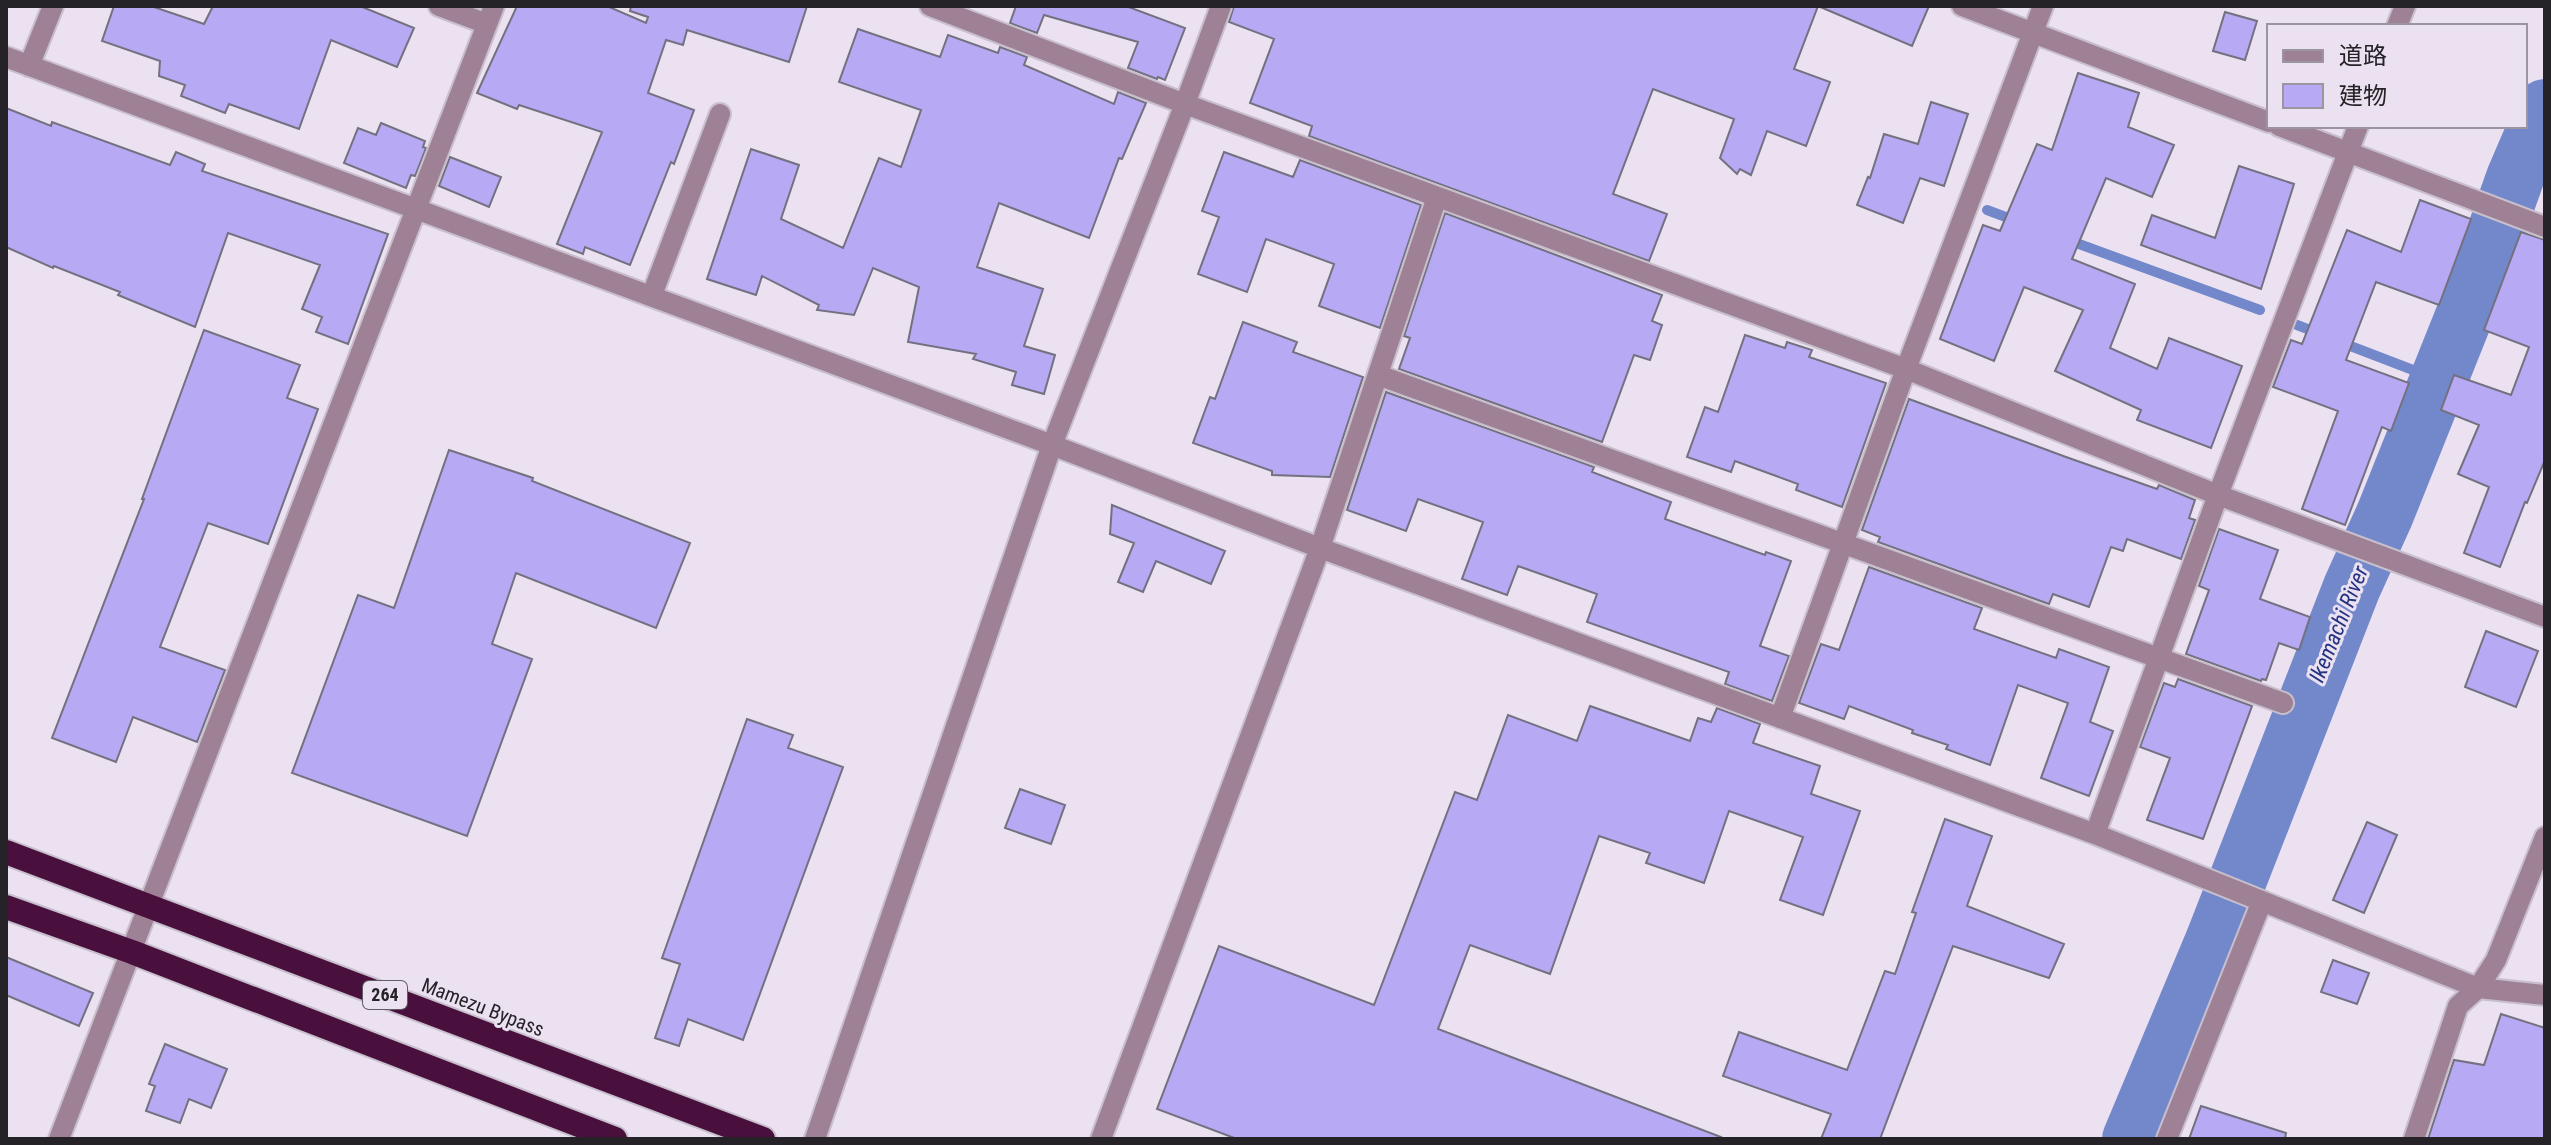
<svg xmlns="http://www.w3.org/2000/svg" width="2551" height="1145" viewBox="0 0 2551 1145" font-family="'Roboto Condensed','Noto Sans JP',sans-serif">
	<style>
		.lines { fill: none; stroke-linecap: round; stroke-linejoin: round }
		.stream { stroke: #7388cb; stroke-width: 10 }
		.river { stroke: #7388cb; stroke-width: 58 }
		.building { fill: #b7a9f3; stroke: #737180; stroke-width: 2 }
		.minor-casing { stroke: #c8bfcc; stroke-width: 24 }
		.highway-casing { stroke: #c8bfcc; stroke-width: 28 }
		.minor { stroke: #9f8196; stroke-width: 20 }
		.highway { stroke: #49103e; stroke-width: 24 }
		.labels { text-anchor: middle; stroke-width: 6; stroke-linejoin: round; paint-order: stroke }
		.shield { fill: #ebe1f0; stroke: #615c64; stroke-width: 2 }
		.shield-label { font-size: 18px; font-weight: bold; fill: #262328 }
		.street-label { font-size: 20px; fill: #262328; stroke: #ebe1f0 }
		.water-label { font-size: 22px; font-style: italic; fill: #233382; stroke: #ebe1f0 }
	</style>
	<rect width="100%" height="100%" fill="#ebe1f0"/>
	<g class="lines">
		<path class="stream" d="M1987 210 2019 222
			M2068 240 2260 310
			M2297 325 2318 333
			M2340 342 2439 380"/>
		<path class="river" d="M2131 1139 2214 941 2352 587 2385 514 2481 274 2515 178 2545 108"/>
	</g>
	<path class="building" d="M114 6H151L204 24 213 6H360L414 28 397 67 331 40 299 129 229 104 225 113 181 96 185 85 159 76 160 61 102 41Z
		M517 6H607L646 23 648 17 630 11 631 6H807L789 62 687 30 683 45 666 40 648 93 694 110 674 164 671 162 630 265 585 247 583 254 557 244 602 132 519 105 517 109 477 93Z
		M1016 6H1126L1185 28 1165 80 1158 77 1157 79 1128 68 1138 42 1044 15 1037 33 1010 23Z
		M1234 6H1818L1794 69 1830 82 1806 146 1767 131 1751 175 1740 169 1737 174 1720 158 1734 119 1653 89 1613 194 1667 214 1649 261 1309 136 1312 126 1250 103 1274 39 1229 22Z
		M1818 6H1929L1912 46Z
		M2225 12 2257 21 2245 60 2213 51Z
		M858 29 940 57 948 35 998 53 1000 47 1027 57 1024 65 1114 104 1118 92 1146 103 1122 159 1119 158 1089 238 999 203 977 267 1043 289 1024 346 1055 355 1044 394 1012 385 1016 372 973 359 976 354 908 342 919 287 873 268 854 315 817 310 819 305 762 276 756 295 707 279 751 149 799 165 781 219 843 248 879 158 901 167 921 110 839 82Z
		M2078 73 2139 93 2128 127 2174 145 2152 197 2106 178 2072 259 2135 284 2110 348 2157 369 2169 338 2242 366 2211 448 2137 420 2141 410 2055 371 2083 310 2024 287 1994 361 1940 339 1983 225 2000 231 2037 144 2052 150Z
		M1931 102 1968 114 1944 186 1920 178 1903 223 1857 205 1868 177 1870 178 1884 134 1918 144Z
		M6 108 51 126 52 122 170 165 176 152 205 164 202 171 388 234 348 344 316 332 322 317 302 309 320 265 228 233 195 327 118 295 120 292 54 266 53 268 6 247Z
		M381 123 425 141 423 147 426 148 415 176 411 175 406 188 344 163 358 128 376 135Z
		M1224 152 1293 177 1300 160 1421 205 1380 328 1319 306 1334 264 1266 239 1247 292 1198 274 1219 217 1202 211Z
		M450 157 501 177 489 207 439 186Z
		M2239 166 2294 184 2261 289 2141 245 2152 215 2215 238Z
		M2420 200 2471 219 2439 305 2376 282 2346 360 2409 383 2391 431 2382 427 2345 525 2302 509 2338 411 2273 387 2291 340 2302 344 2347 230 2401 252Z
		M1445 213 1662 295 1652 321 1662 325 1650 360 1634 355 1602 442 1399 369 1410 338 1404 336Z
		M2521 232 2545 240V460L2527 503 2525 502 2500 567 2464 553 2489 487 2458 474 2479 425 2441 410 2454 375 2511 395 2529 347 2484 330Z
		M1243 322 1297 342 1293 352 1363 377 1330 477 1272 475V471L1193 443 1210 397 1215 399Z
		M204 330 300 365 287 398 318 409 268 544 208 523 160 647 225 670 197 742 133 717 116 762 52 738 144 499H142Z
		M1745 335 1785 348 1787 342 1812 350 1809 357 1886 383 1842 507 1796 490 1798 484 1735 461 1731 472 1687 457 1705 407 1718 412Z
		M1386 392 1594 467 1592 472 1671 502 1665 519 1765 555 1766 552 1791 561 1760 646 1789 656 1772 701 1725 684 1729 672 1587 622 1597 594 1518 566 1507 595 1462 579 1483 522 1418 499 1406 531 1347 510Z
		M1909 399 2066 457 2157 489 2159 485 2195 500 2189 518 2195 520 2181 559 2127 539 2123 551 2111 547 2089 607 2053 594 2049 604 1878 542 1880 537 1862 530Z
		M449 450 533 478 532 481 690 543 656 628 516 573 492 644 532 659 467 836 292 773 358 595 394 608Z
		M1112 505 1225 551 1211 584 1156 561 1143 592 1118 582 1134 543 1110 534Z
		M2219 529 2278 550 2260 599 2310 617 2299 650 2279 643 2266 680 2262 679 2261 681 2186 654 2209 590 2199 586Z
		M1869 567 1982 608 1974 629 2056 658 2059 649 2109 667 2090 722 2113 731 2089 796 2041 778 2068 703 2018 685 1990 765 1946 749 1948 745 1912 733 1913 730 1849 706 1844 719 1799 703 1821 644 1839 650Z
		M2486 631 2538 651 2516 707 2465 687Z
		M2178 679 2252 706 2203 839 2147 820 2170 758 2140 747 2164 683 2175 687Z
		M1590 706 1690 741 1698 718 1711 722 1717 708 1760 724 1753 743 1820 766 1811 794 1860 811 1823 915 1780 900 1803 837 1729 811 1704 883 1646 863 1650 853 1599 836 1550 974 1470 945 1438 1029 1721 1137 1720 1139H1237L1157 1109 1219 946 1374 1005 1455 792 1477 800 1508 715 1577 741Z
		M747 719 793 735 788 748 843 767 743 1040 688 1019 679 1046 655 1038 680 964 662 958Z
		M1020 789 1065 805 1051 844 1005 828Z
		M1945 819 1992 836 1967 906 2064 944 2049 978 1953 946 1880 1139H1821L1831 1114 1723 1076 1739 1032 1847 1070 1885 971 1895 974 1916 913 1912 912Z
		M2367 822 2397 835 2364 913 2333 900Z
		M6 957 93 993 79 1026 6 995Z
		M2333 960 2369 973 2357 1004 2321 992Z
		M2501 1014 2545 1028V1139H2428L2454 1060 2484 1065Z
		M165 1044 227 1069 211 1108 189 1099 180 1123 146 1111 155 1086 149 1084Z
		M2201 1106 2286 1133 2285 1139H2189Z"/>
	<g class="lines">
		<defs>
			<path id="minor" d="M439 6 487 24
				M930 6 1185 104 1906 369 2218 495 2545 617
				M1962 6 2269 122
				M2397 26 2405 6
				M6 57 1052 445 1320 548 2095 834 2478 988 2545 995
				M29 66 53 6
				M2279 126 2545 227
				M652 295 720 114
				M1378 375 2283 703
				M1780 718 1906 369 2043 6
				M2095 834 2218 495 2358 126
				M59 1139 494 6
				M815 1139 1052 445 1185 104 1221 6
				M1101 1139 1320 548 1437 197
				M2167 1139 2262 901
				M2414 1139 2458 1006 2478 988 2496 960 2545 837"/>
			<path id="highway" d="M6 852 763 1139
				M6 907 132 952 615 1139"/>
		</defs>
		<use href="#minor" class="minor-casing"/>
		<use href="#highway" class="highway-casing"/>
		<use href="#minor" class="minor"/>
		<use href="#highway" class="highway"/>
	</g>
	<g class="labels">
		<rect class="shield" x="363" y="981" width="44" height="28" rx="6"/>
		<g class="shield-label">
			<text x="385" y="1001">264</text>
		</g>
		<g class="street-label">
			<text transform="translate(483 1007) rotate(21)" y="7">Mamezu Bypass</text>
		</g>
		<g class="water-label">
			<text transform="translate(2338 624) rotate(-68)" y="8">Ikemachi River</text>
		</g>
	</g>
	<rect width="2551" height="1145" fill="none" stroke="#262328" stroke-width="16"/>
	<rect x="2267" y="24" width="260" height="104" fill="#ebe1f0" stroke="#9c95a0" stroke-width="2"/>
	<rect x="2283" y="50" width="40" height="12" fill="#9f8196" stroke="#9c95a0" stroke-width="2"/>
	<text x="2339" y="64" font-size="24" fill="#262328">道路</text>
	<rect x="2283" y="84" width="40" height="24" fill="#b7a9f3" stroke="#9c95a0" stroke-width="2"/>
	<text x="2339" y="104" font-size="24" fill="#262328">建物</text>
</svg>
